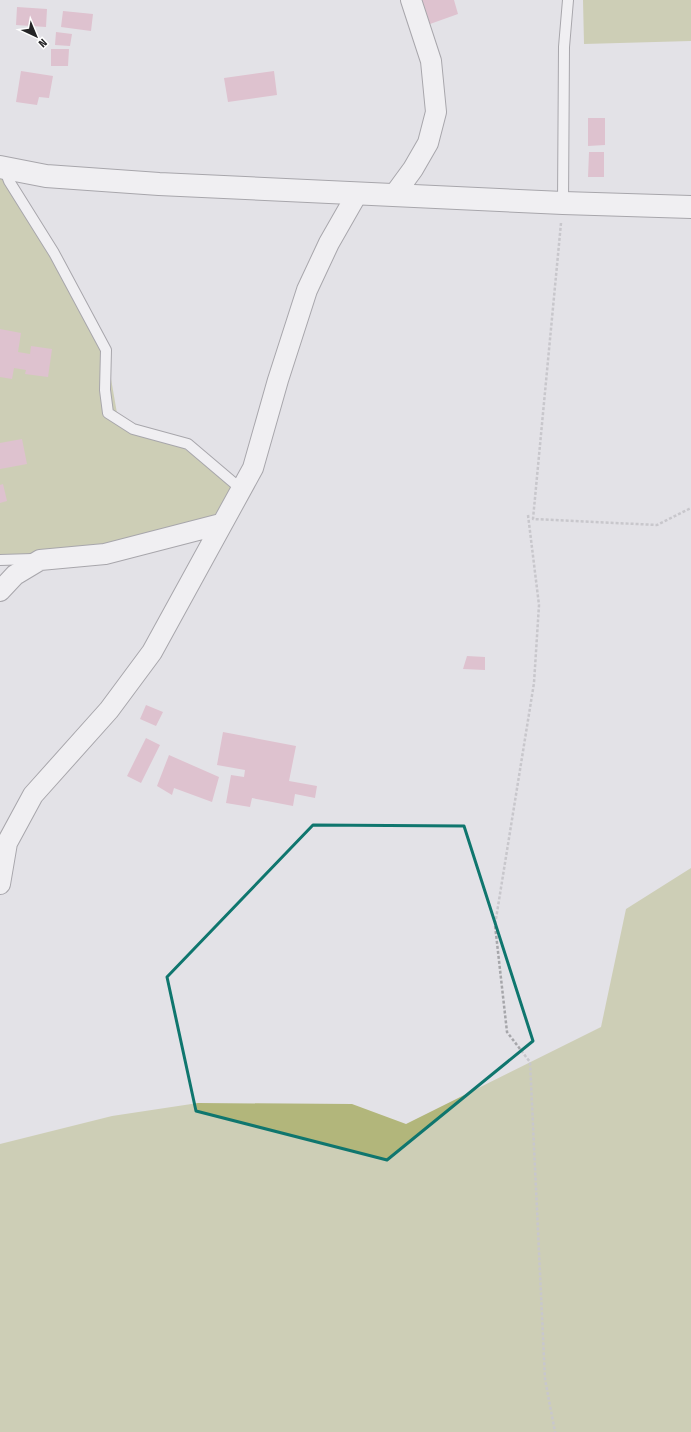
<svg xmlns="http://www.w3.org/2000/svg" width="691" height="1432" viewBox="0 0 691 1432" font-family="'Fira Sans Condensed',sans-serif">
	<style>
		.green { fill: #b2b67b }
		.building { fill: #d89bb1 }
		.lines { fill: none; stroke-linecap: round; stroke-linejoin: round }
		.service-casing { stroke: #5f5e63; stroke-width: 12 }
		.minor-casing { stroke: #5f5e63; stroke-width: 22 }
		.tertiary-casing { stroke: #5f5e63; stroke-width: 24 }
		.path { stroke: #a6a6aa; stroke-width: 2.5; stroke-dasharray: 3 2; stroke-linecap: butt }
		.service { stroke: #fff; stroke-width: 10 }
		.minor { stroke: #fff; stroke-width: 20 }
		.tertiary { stroke: #fff; stroke-width: 22 }
		.marked { fill: none; stroke: #0f766e; stroke-width: 3; stroke-linejoin: round }
	</style>
	<rect width="100%" height="100%" fill="#e3e2e7"/>
	<path class="green" d="M583 0H691V41L584 44Z
		M0 178 9 181 106 350 118 419 172 440 241 489 221 524 105 554 0 557Z
		M691 868V1432H0V1144L112 1116 198 1103 352 1104 406 1124 601 1027 626 909Z"/>
	<path class="building" d="M422 0H454L458 14 430 24Z
		M17 7 47 9 46 27 16 25Z
		M63 11 93 14 91 31 61 27Z
		M56 32 72 34 70 46 55 45Z
		M51 49H69L68 66H51Z
		M21 71 53 76 49 98 39 97 37 105 16 102Z
		M274 71 277 95 228 102 224 78Z
		M588 118H605V145L588 146Z
		M589 152H604V177H588Z
		M0 329 21 333 18 352 30 354 31 346 52 349 48 377 25 374 26 370 14 368 12 379 0 377Z
		M22 439 27 464 0 469V443Z
		M3 484 7 501 0 503V485Z
		M467 656 485 657V670L463 669Z
		M146 705 163 712 156 726 140 719Z
		M223 732 296 746 289 781 317 786 315 798 295 794 293 806 252 798 250 807 226 803 231 775 244 777 245 770 217 765Z
		M146 738 160 745 141 783 127 776Z
		M169 755 219 777 212 802 174 788 172 795 157 786Z"/>
	<g class="lines">
		<defs>
			<path id="service" d="M4 168 9 181 54 253 106 350 105 390 108 413 133 429 188 444 241 489
				M563 203 564 47 568 0
				M0 560 33 559"/>
			<path id="minor" d="M394 195 413 169 428 143 436 112 431 61 411 0
				M0 591 15 575 40 560 105 554 221 524
				M0 884 7 843 33 795 109 710 152 652 253 468 278 380 307 290 329 243 357 194"/>
			<path id="tertiary" d="M0 167 46 176 159 184 563 203 691 207"/>
		</defs>
		<use href="#service" class="service-casing"/>
		<use href="#minor" class="minor-casing"/>
		<use href="#tertiary" class="tertiary-casing"/>
		<path class="path" d="M561 223 533 519 657 525 691 508
			M528 515 539 605 534 683 495 925 507 1032 530 1062 545 1379 555 1432"/>
		<use href="#service" class="service"/>
		<use href="#minor" class="minor"/>
		<use href="#tertiary" class="tertiary"/>
	</g>
	<path d="M0 0H691V1432H0ZM313 825 464 826 533 1041 387 1160 196 1111 167 977Z" fill="#e3e2e7" fill-opacity=".55" fill-rule="evenodd"/>
	<path class="marked" d="M313 825 464 826 533 1041 387 1160 196 1111 167 977Z"/>
	<g transform="translate(36 36) rotate(136)" stroke="#ffffff" stroke-width="3" paint-order="stroke">
	<path d="M0-3L7 15L0 10L-7 15Z" fill="#242426"/>
	<text y="-6" font-size="11" font-weight="bold" text-anchor="middle" fill="#242426">N</text>
	</g>
</svg>
